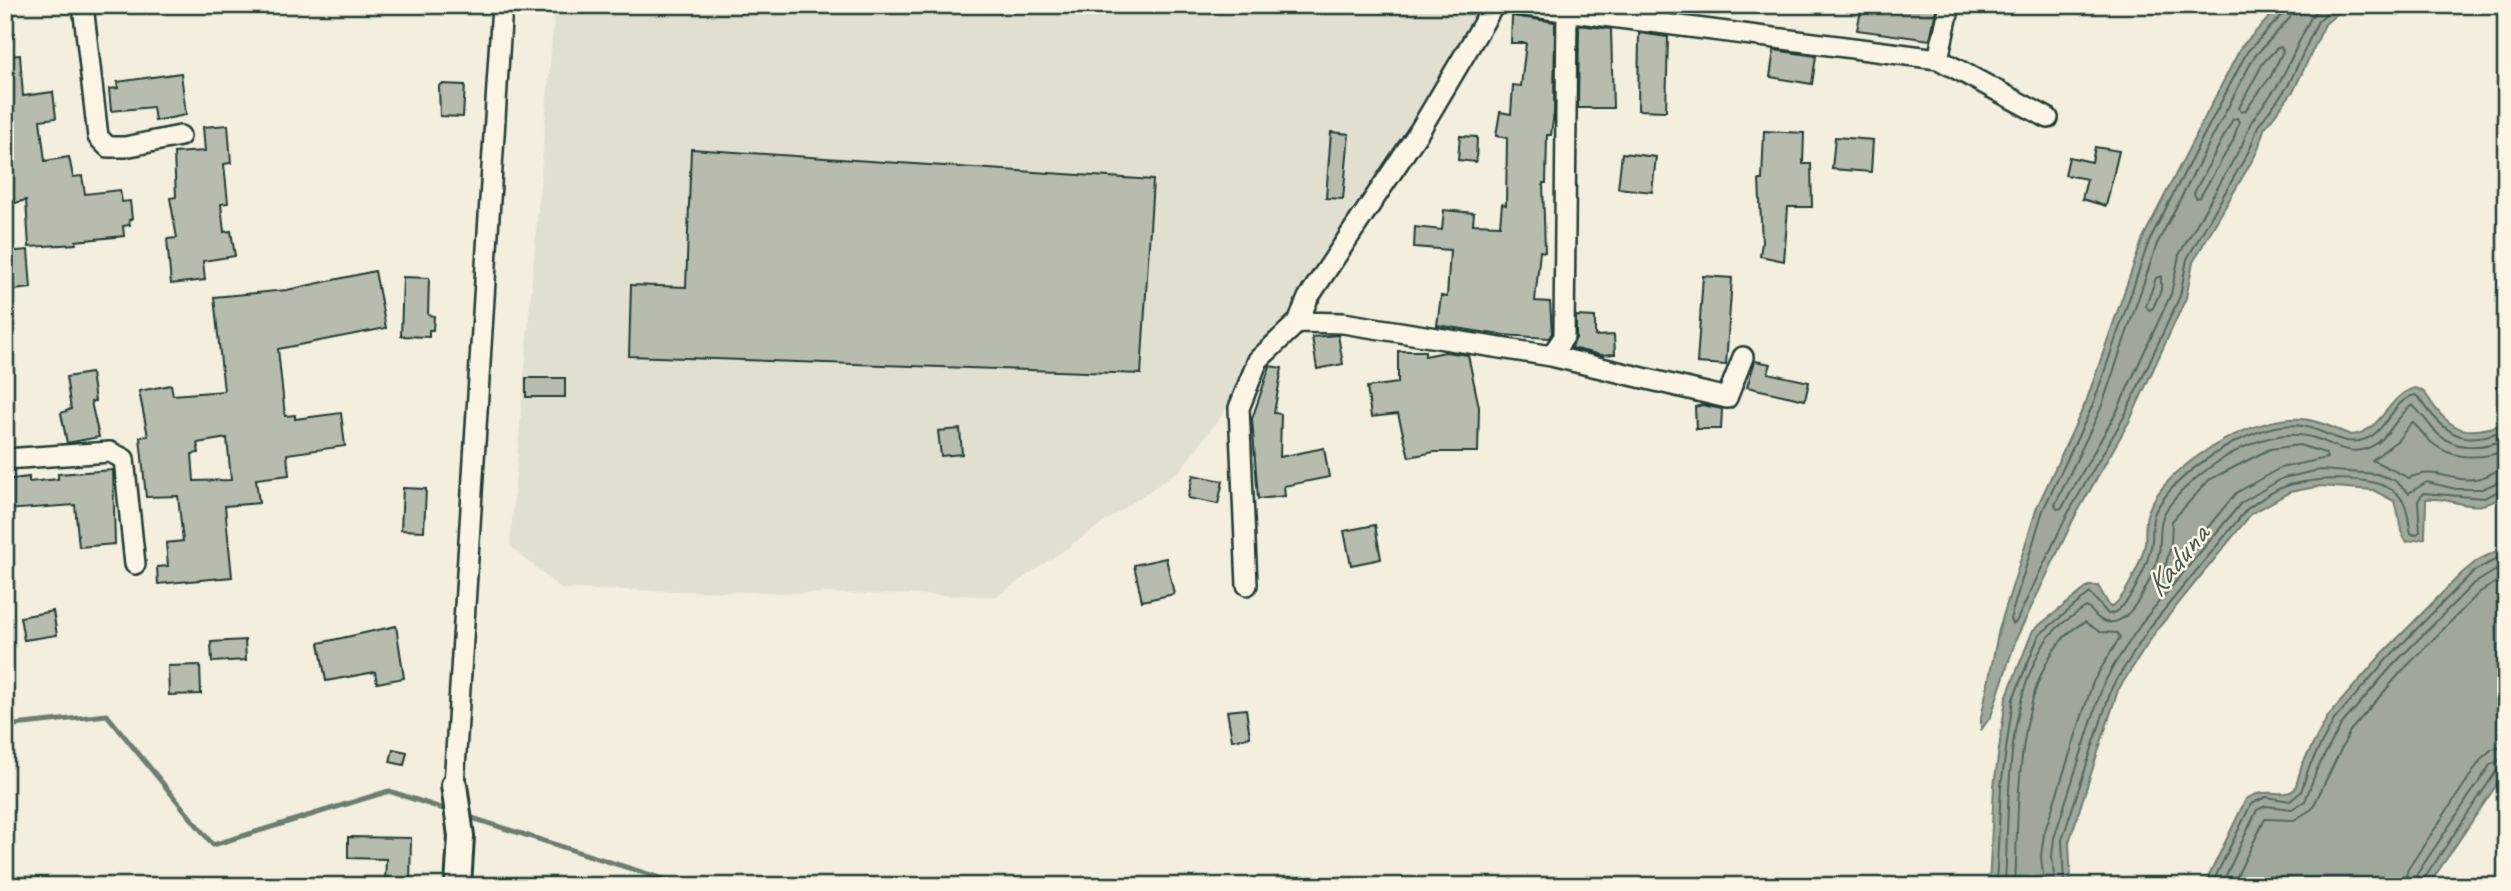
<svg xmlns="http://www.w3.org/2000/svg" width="2511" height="891" viewBox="0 0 2511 891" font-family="Caveat,sans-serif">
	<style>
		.built { fill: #e1dfd0 }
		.water { fill: #a0a89b; stroke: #6c7d72; stroke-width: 2 }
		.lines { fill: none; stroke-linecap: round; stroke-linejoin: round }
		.shore { stroke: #53685d; stroke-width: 2 }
		.stream { stroke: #6c7d72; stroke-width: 5 }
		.building { fill: #b8bcae; stroke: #1f3d34; stroke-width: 2; fill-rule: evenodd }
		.minor-casing { stroke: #1f3d34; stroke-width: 24 }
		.tertiary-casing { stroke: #1f3d34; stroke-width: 30 }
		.minor { stroke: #fcf5e5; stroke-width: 19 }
		.tertiary { stroke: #fcf5e5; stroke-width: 24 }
		.labels { text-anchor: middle; stroke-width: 5; stroke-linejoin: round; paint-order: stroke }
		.water-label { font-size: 32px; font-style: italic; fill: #465d53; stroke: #fcf5e5 }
	</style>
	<rect width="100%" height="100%" fill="#f3eede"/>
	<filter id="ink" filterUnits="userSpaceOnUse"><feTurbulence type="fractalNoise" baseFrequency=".0143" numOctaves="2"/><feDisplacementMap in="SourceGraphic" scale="14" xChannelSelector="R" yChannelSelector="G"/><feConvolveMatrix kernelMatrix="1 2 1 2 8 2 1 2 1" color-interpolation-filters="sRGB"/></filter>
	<g filter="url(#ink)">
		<path class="built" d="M555 5H1381L1494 15 1261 363 1181 469 997 596 561 589 510 546Z"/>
		<path class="water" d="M2281 5H2347L2325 24 2294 90 2264 129 2257 152 2193 262 2186 298 2130 420 2074 518 2016 639 1991 716 1981 730V718L1999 629 2037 507 2086 402 2143 238 2241 47Z
			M2415 388C2424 390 2426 394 2431 402 2453 434 2470 436 2506 423V493C2476 519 2455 496 2426 499L2425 538 2407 542 2404 538 2394 501 2373 490 2321 486 2290 492 2251 514 2156 631 2118 690 2069 842 2071 886H1989L1994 786 2006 698 2033 630 2089 586H2098L2110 607C2124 602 2142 560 2145 544 2146 533 2144 522 2148 512 2164 466 2252 415 2301 419 2318 420 2335 429 2351 435 2383 432 2386 396 2415 388Z
			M2506 546V771L2428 886H2204L2246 799C2269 785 2282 800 2295 789L2302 765 2328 716 2382 654 2461 574 2478 560Z"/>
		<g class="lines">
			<path class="shore" d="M2285 5 2284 13 2247 52 2149 241 2093 405 2043 510 2010 619 2012 624 2016 622 2067 515 2124 417 2180 296 2187 259 2250 149 2258 126 2288 86 2318 21 2336 5
				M2294 5 2290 18 2254 57 2157 244 2101 408 2055 505 2057 509 2062 508 2116 413 2171 294 2179 255 2242 145 2251 122 2280 82 2311 17 2323 5
				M2277 48 2281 47 2283 51 2271 76 2245 111 2241 112 2239 108 2263 63Z
				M2237 118 2239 122 2233 141 2200 197 2196 198 2194 193 2233 119Z
				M2161 276V290L2153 308 2149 310 2146 306 2156 278Z
				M2299 445 2325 453 2327 458 2280 468 2236 493 2168 576H2163L2171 544 2172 521 2209 480 2270 449Z
				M2506 451C2480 459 2453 461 2431 442 2424 436 2419 428 2412 422L2398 440 2372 460 2409 478C2437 465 2454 485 2480 478 2490 476 2495 469 2506 469
				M1996 886 2001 786 2013 699 2039 635 2090 593 2108 614C2129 613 2150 560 2152 541 2153 532 2151 523 2154 515 2157 506 2166 495 2172 488 2200 459 2261 419 2303 426 2321 429 2342 445 2359 441 2387 436 2389 402 2415 395 2421 398 2424 405 2429 411 2453 441 2470 443 2506 430
				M2005 886C2009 811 2004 708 2045 642 2053 628 2074 615 2086 607 2094 610 2095 620 2106 622 2132 628 2155 572 2159 552 2161 541 2159 530 2162 520 2164 509 2176 497 2183 490 2214 460 2266 426 2311 437 2328 441 2344 454 2362 450 2388 444 2393 419 2412 405 2420 411 2427 422 2434 430 2453 451 2481 449 2506 439
				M2015 886C2019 816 2012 657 2085 622L2100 632 2117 633 2120 637 2093 682 2044 834 2041 856 2044 886
				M2055 886 2052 856 2054 838 2103 685 2114 665 2143 621 2241 503 2283 478 2320 470 2377 474 2394 480 2409 493 2427 482 2456 489H2482L2506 479
				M2064 886 2062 840 2112 687 2150 627 2247 509C2260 500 2273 490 2289 485 2316 478 2381 473 2400 497 2408 506 2408 521 2411 533L2415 535 2420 532 2418 501 2423 493 2484 498 2506 488
				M2211 886 2251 804 2266 797 2290 801 2301 792 2309 767 2334 720 2387 659 2474 571 2506 554
				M2221 886 2257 810 2266 806 2292 809 2305 801 2317 769 2341 725 2393 665 2472 585 2506 564
				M2232 886 2265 819 2294 820 2312 809 2350 731 2401 672 2480 592 2506 576
				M2403 886 2408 869 2482 758 2492 749 2506 747
				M2414 886 2417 874 2490 765 2506 757
				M2423 886 2424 879 2497 770 2506 766"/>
			<path class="stream" d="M5 726 107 715 213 845 389 791 450 811
				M466 816 685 886"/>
		</g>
		<path class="building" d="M1862 5H1937L1930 40 1857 30Z
			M1512 16 1555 22 1554 113 1551 135H1547L1546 183H1543L1545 252 1540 251 1535 301 1550 302 1552 333 1549 338 1501 335 1437 325 1441 296 1447 297 1450 250 1414 247 1415 227 1442 230 1444 210 1474 213 1473 224 1500 225 1502 204 1506 205 1507 138 1496 136 1500 112 1511 114 1513 85 1521 86 1526 43H1511Z
			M1579 25 1611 29 1613 108H1578Z
			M1639 33 1668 37 1666 111 1638 110Z
			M1774 50 1816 56 1812 84 1770 77Z
			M20 55 23 96 53 92 56 118 40 120 45 161 69 157 73 177 82 176 85 194 120 190 122 202 130 201 132 219 129 220 130 225 123 226 124 236 76 241V244L29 247 26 200 15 203 10 187 13 186 5 131V56Z
			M181 73 186 115 155 121 153 107 111 111 109 89 118 88 117 82Z
			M442 84 465 85 463 117 440 116 439 86Z
			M228 125 231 163 224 164 228 203 221 204 224 232 231 231 235 256 203 261 205 280 171 284 167 239 177 238 170 198 176 197 174 153 205 151 203 127Z
			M1764 131 1804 133 1803 164H1811L1812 207H1788L1784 261 1760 256 1762 242 1759 180H1762Z
			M1331 132 1349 134 1343 199 1326 198Z
			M1460 136 1477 137 1476 162 1458 160Z
			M1835 137 1873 140 1871 172 1832 169Z
			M2095 147 2119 151 2106 206 2082 199 2087 179 2065 175 2069 157 2092 162Z
			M691 149 1153 180 1141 374 629 356 631 285 686 287Z
			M1622 153 1656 157 1652 192 1618 188Z
			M28 250 31 288 5 291V252Z
			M375 271 386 328 278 349 285 416 295 415V419L341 413 345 446 287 454 289 475 256 479 259 503 225 506 232 577 158 584 157 567 168 566 166 543 183 541 178 496 146 497 140 437 148 436 139 391 171 385 173 395 224 391 214 297 287 290ZM227 438 231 480 194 481 192 454 199 453 197 443Z
			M1703 276 1732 278 1726 365 1697 363Z
			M403 277 429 278 428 315 434 316 433 330H429V337L401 336Z
			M1576 316 1595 317V336L1614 335 1615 354 1601 355 1571 348 1576 338Z
			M1338 335 1343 364 1317 369 1312 337Z
			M1398 351H1425V356L1445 352 1468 355 1479 407 1478 452H1434L1409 457 1398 414 1371 417 1367 387 1398 383Z
			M1755 361 1771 364 1768 373 1809 382 1805 400 1747 387Z
			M1270 366 1282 368 1274 413 1281 414 1280 457 1324 448 1329 477 1284 486 1285 496 1258 499 1252 419Z
			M91 373 95 401 91 402 99 437 67 443 61 413 71 409 66 377Z
			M526 378H565V397H526Z
			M1702 405 1722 409 1721 429H1696L1695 407Z
			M960 429 962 454 941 456 938 431Z
			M113 470 115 544 79 547 75 505 5 510V480L29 477V482L58 479V474Z
			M1193 475 1223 481 1218 504 1188 498Z
			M403 488 426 489 424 531 401 530Z
			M1375 525 1381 559 1351 565 1344 531Z
			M1166 558 1174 594 1142 601 1134 565Z
			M53 611 57 635 24 640 20 617Z
			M396 626 404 678 377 683 375 672 326 681 319 643Z
			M245 640 246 660 212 662 211 642Z
			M200 665 201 694 169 695 168 666Z
			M1246 709 1250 737 1232 740 1227 711Z
			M393 749 407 752 404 765 390 762Z
			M348 837 411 838 410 886H385L386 859 348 858Z"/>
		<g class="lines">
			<defs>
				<path id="minor" d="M83 5 98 137 108 147H125L180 136
					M1517 5 1938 59
					M1950 5 1938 59 2048 118
					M1298 322 1343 323 1551 356 1727 398 1743 357
					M1551 356 1564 337 1567 5
					M5 459 110 452 124 459 135 564
					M1247 585 1239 408 1258 360 1298 322 1308 298 1420 130 1494 5
					M454 785 502 5"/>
				<path id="tertiary" d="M454 785 461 836 458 886"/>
			</defs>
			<use href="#minor" class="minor-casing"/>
			<use href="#tertiary" class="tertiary-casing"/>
			<use href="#minor" class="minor"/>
			<use href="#tertiary" class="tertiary"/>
		</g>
	</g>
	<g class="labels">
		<g class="water-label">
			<text transform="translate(2176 560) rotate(-51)" y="11">Kaduna</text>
		</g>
	</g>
	<rect width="2511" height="891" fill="none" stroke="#fcf5e5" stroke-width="28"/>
	<rect x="14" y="14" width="2483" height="863" fill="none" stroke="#1f3d34" stroke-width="2.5" filter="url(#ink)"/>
</svg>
